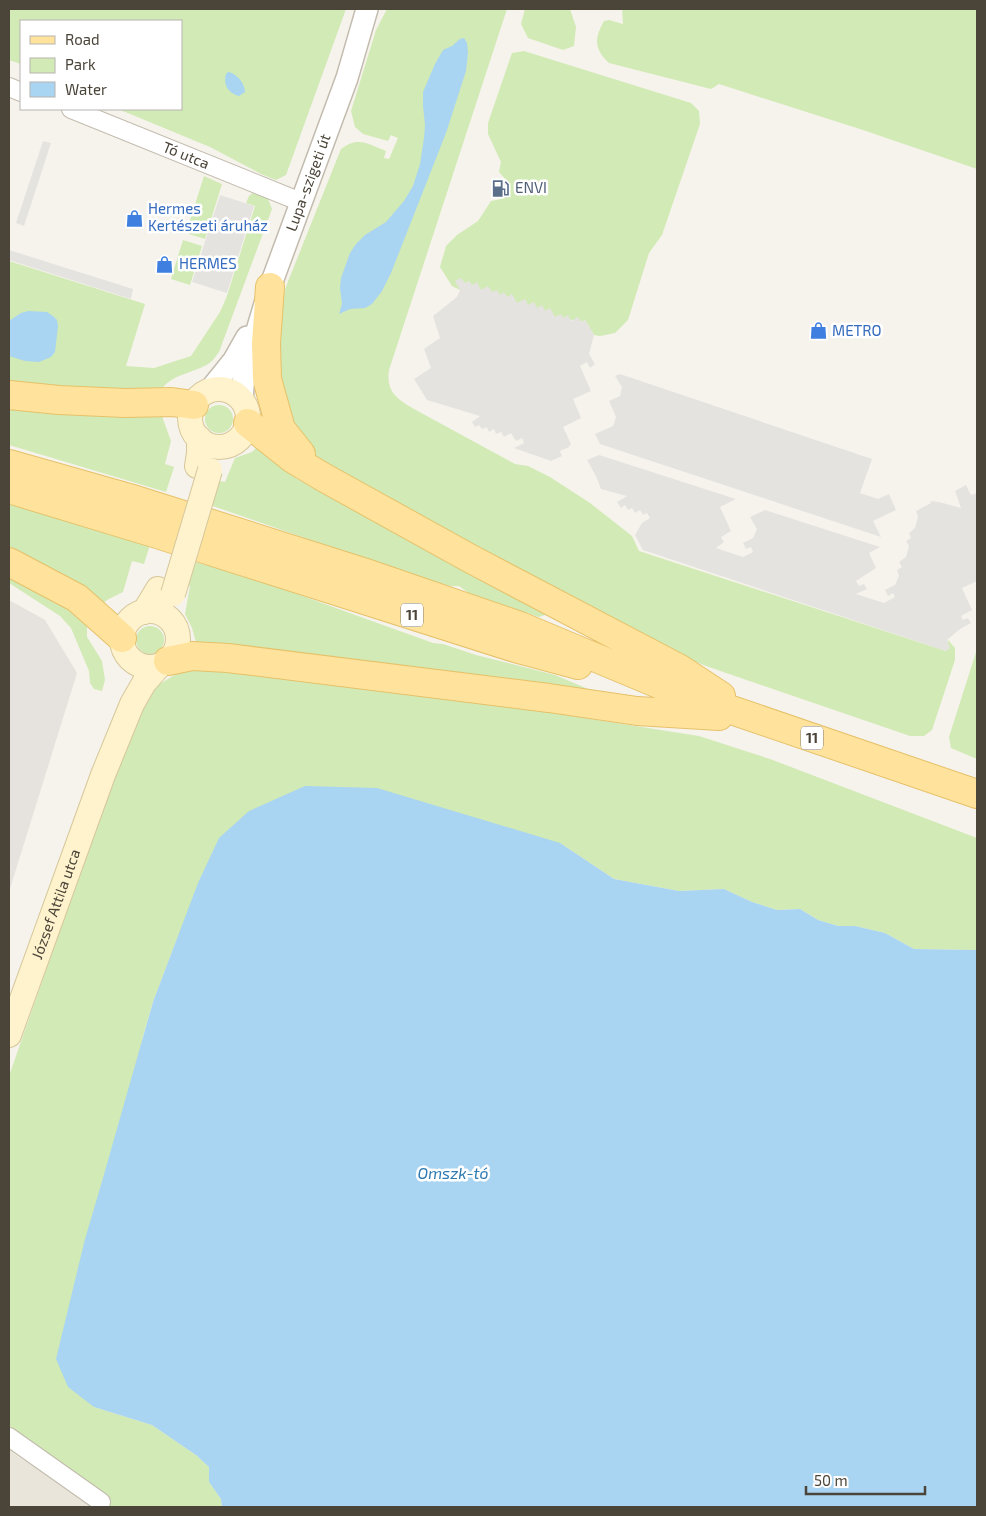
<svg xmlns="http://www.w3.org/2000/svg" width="986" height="1516" viewBox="0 0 986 1516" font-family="'Exo 2',sans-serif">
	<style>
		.residential { fill: #eae5da }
		.industrial { fill: #e6e2dd }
		.green { fill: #d2eab5 }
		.parking { fill: #e5e3e0 }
		.water { fill: #a9d4f2 }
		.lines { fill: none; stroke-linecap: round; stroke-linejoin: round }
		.minor-casing { stroke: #c2bbae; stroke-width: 20 }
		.tertiary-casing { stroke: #c2bbae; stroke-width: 24 }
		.secondary-casing { stroke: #d6c79b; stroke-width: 26 }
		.primary-casing { stroke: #e6c16a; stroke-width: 30 }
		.minor { stroke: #fff; stroke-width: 18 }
		.tertiary { stroke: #fff; stroke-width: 21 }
		.secondary { stroke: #fff3cd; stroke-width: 24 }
		.primary { stroke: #ffe39c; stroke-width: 28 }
		.secondary-bridge-casing { stroke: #d6c79b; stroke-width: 26; stroke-linecap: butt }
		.secondary-bridge { stroke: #fff3cd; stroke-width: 24 }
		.labels { text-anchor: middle; stroke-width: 5; stroke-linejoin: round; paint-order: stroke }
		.shield { fill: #fff; stroke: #817c74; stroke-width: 1 }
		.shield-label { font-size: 14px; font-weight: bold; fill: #4b4439 }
		.street-label { font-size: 15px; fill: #4b4439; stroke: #fff }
		.service-label { font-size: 15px; fill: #4e5e75; stroke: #fff; text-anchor: start }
		.shop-label { font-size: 15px; fill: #366cbe; stroke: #fff; text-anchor: start }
		.water-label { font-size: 16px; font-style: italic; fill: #2e7ab2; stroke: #fff }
	</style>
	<rect width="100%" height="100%" fill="#f6f3ec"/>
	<path class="residential" d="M9 1450 17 1456 101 1507H9Z"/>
	<path class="industrial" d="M9 600 45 620 77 673 9 892Z"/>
	<path class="green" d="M9 9H346L286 175 276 180 261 174 210 147 118 109H181V21H21V64L9 60Z
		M387 9H507L389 370C386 392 397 399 414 409L515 464 528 466 550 477 590 503 632 536 639 551 946 651 948 640 955 648V660L932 730 924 736H910L706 666 669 651 320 465 287 425 272 337 278 311 287 284 341 149C359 136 367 144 386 151L384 158 389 159 398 138 391 135 388 141 363 134 355 127 351 111 376 30Z
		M525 9H570L576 27 574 46 563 50 528 38 521 24Z
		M622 9H977V169L863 130 719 84 711 89 609 63C594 49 594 39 604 21L609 20 623 24Z
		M524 51 691 103 699 111 700 124 662 235 649 253 628 320 615 333 600 336 594 335 585 320 581 322 563 318 555 317 545 311 517 303 507 297 481 290 471 285 460 290 452 286 440 267 446 246 457 235 478 221 491 201 501 199 508 182 499 172 501 162 488 134V123L512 53Z
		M204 176 222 184 205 239 186 233Z
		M253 193 258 194 268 199 272 209 219 352C216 356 212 362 208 364 192 374 170 374 160 392L9 387V261L145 304 126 366 154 368 191 356 220 312 227 296 255 206 246 203 249 196Z
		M183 240 202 246 190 285 171 279Z
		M9 400 160 405 163 419 171 441 165 464 174 467 166 492 9 445Z
		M205 419a14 14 0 1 1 28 0a14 14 0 1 1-28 0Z
		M260 444 297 479 351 509 546 608 545 615 539 617 470 594 459 586H450L391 568 207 504 215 480 225 482 235 458 252 452Z
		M9 493 153 535 144 564 132 561 123 592 107 600 98 608 9 552Z
		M191 561 247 576 433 643 443 644 476 655 555 675 588 689 581 690 197 646 192 628 185 614 190 586 183 584Z
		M9 571 87 618V637L102 661 105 680 102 691 94 689 90 683 89 671 71 628 60 616 9 583Z
		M136 640a14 14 0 1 1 28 0a14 14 0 1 1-28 0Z
		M977 649V759L951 748 949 737Z
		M204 665 280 670 699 736 770 759 977 838V950L914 949 885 933 855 926H838L818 920 800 909 777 910 752 902 724 889 679 891 614 879 560 843 210 932 177 939 153 1002 142 1040 94 1407 152 1425 196 1455 209 1467V1482L221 1499 222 1507H101L9 1450V1076L131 727 150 690 176 674Z"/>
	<path class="parking" d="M43 141 51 143 24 226 16 223Z
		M220 195 254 206 227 293 192 282Z
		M9 250 133 289 131 299 9 260Z
		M461 278 465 283 469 281 472 285 477 282 481 290 488 286 492 292 497 290 500 295 504 292 507 297 512 294 517 303 525 299 528 305 534 302 537 308 542 305 545 311 550 308 555 317 561 314 563 318 568 315 571 321 578 317 581 322 585 320 594 335 589 354 595 364 590 368 587 362 580 366 591 391 573 399 581 418 563 427 571 444 569 447 560 451 562 456 551 461 514 448 524 443 522 438 516 441 511 433 504 437 501 432 496 434 494 429 489 432 487 427 482 429 479 425 475 427 472 422 480 416 427 400 414 379 431 368 424 349 440 338 433 316 457 297 460 290 455 281Z
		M620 374 872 459 860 493 878 499 889 494 896 510 873 521 881 537 600 444 595 434 613 426 616 417 609 401 620 396 622 387 615 376Z
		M599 455 736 499 720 507 731 531 721 537 724 542 716 548 743 557 753 552 751 547 746 549 743 543 753 538 757 529 750 517 765 510 880 547 869 553 876 568 856 581 859 586 864 584 867 589 856 594 884 603 895 597 893 593 888 596 885 590 895 585 899 576 897 570 902 567 899 562 906 557 909 546 906 541 911 538 909 533 915 528 918 517 916 511 931 503 930 501 939 502 961 508 955 491 966 485 971 495 977 493V581L962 588 972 610 961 616 963 620 968 618 971 623 960 629 947 640 950 648 946 651 643 550 635 535 642 523 650 518 647 513 643 515 640 510 635 513 632 508 628 510 625 505 621 508 617 502 627 496 601 489 596 476 587 460Z"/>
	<path class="water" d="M464 38 467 43 468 53 466 71 446 133 391 273 382 291 372 304 365 308 350 309 339 314 342 304 340 288 341 278 350 253 356 244 365 235 386 222 404 201 413 186 420 164 424 138 425 125 423 106V92L435 64 443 50 452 46 460 39Z
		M228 72C236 73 245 83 245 92L239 96C228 93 223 85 226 74Z
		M28 311 47 312 53 316 57 320 58 326 55 352 51 357 39 362 25 361 9 356V321L21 313Z
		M305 786 377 788 560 843 614 879 679 891 724 889 752 902 777 910 800 909 818 920 838 926H855L885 933 914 949 977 950V1507H222L221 1499 209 1482V1467L196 1455 152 1425 94 1407 68 1387 56 1359 85 1239 103 1178 153 1002 198 883 219 838 249 811Z"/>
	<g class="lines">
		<defs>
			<g id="minor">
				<path d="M9 87 21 92"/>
				<path id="s1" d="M71 109 301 202"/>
				<path d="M9 1437 101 1502"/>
			</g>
			<g id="tertiary">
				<path d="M209 391 234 360 247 337"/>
				<path id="s2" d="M242 400 244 374 270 287 347 78 367 9"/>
			</g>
			<g id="secondary">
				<circle cx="219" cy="418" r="29"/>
				<path d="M197 466 199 453V438"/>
				<circle cx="150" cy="639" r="28"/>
				<path d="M144 612 158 589"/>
				<path id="s3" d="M9 1035 103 775 132 704 144 683 159 666"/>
			</g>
			<path id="primary" d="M270 287 266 343 267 379 281 429 301 454
				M9 395 59 400 125 403 172 402 194 405
				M248 423 293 459 323 477 471 559 680 669 721 696
				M9 464 136 500 363 572 520 626 673 690 977 794
				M9 489 154 533 515 648 578 665
				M9 562 77 598 122 638
				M168 661 192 656 228 658 549 698 637 711 719 716"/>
		</defs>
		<use href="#minor" class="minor-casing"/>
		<use href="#tertiary" class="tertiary-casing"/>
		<use href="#secondary" class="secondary-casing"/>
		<use href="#primary" class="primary-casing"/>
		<use href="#minor" class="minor"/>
		<use href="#tertiary" class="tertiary"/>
		<use href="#secondary" class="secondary"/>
		<use href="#primary" class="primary"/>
		<defs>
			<path id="secondary-bridge" d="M173 594 210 470"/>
		</defs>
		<use href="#secondary-bridge" class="secondary-bridge-casing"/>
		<use href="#secondary-bridge" class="secondary-bridge"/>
	</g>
	<defs>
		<symbol id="fuel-bare" viewBox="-9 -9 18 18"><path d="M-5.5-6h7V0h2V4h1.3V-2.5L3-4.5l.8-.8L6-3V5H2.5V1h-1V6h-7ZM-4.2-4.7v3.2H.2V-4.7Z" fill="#5c6f8a" stroke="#fff" stroke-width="2.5" paint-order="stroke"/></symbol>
		<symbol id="shop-bare" viewBox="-9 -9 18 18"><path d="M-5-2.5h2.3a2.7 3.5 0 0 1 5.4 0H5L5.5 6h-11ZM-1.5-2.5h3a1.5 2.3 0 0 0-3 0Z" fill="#3f7fe0" stroke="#fff" stroke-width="2.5" paint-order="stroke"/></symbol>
	</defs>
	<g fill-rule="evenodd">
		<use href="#fuel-bare" x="488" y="176" width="25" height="25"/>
		<use href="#shop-bare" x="122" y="206" width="25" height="25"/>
		<use href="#shop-bare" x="152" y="252" width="25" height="25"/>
		<use href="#shop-bare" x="806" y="318" width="25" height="25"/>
	</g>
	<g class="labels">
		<g class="shield">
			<rect x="401" y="603.5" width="22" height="23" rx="4"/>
			<rect x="801" y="726.5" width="22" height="23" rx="4"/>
		</g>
		<g class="shield-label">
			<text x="412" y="620">11</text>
			<text x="812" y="743">11</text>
		</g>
		<g class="street-label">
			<text dy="5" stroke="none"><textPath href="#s1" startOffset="124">Tó utca</textPath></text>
			<text dy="5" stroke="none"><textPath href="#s2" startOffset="228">Lupa-szigeti út</textPath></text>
			<text dy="5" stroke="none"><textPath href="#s3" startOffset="139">József Attila utca</textPath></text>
		</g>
		<g class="service-label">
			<text x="515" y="193">ENVI</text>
		</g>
		<g class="shop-label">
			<text x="148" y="214">Hermes<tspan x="148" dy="17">Kertészeti áruház</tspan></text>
			<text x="179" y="269">HERMES</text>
			<text x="832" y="336">METRO</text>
		</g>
		<g class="water-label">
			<text x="453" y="1179">Omszk-tó</text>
		</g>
	</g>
	<rect width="986" height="1516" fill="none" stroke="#4b4439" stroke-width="20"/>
	<rect x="20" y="20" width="162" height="90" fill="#ffffff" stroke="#b7b4b0"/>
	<rect x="30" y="36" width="25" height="8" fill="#ffe39c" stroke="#b7b4b0"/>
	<text x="65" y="45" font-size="15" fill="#4b4439">Road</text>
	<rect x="30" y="58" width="25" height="15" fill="#d2eab5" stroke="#b7b4b0"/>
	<text x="65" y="70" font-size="15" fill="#4b4439">Park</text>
	<rect x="30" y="82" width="25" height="15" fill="#a9d4f2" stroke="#b7b4b0"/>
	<text x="65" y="95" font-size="15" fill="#4b4439">Water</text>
	<path d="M806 1486v8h119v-8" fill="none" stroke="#4b4439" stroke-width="2.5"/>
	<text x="814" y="1486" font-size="15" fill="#4b4439" stroke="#ffffff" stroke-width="4" paint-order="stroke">50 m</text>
</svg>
